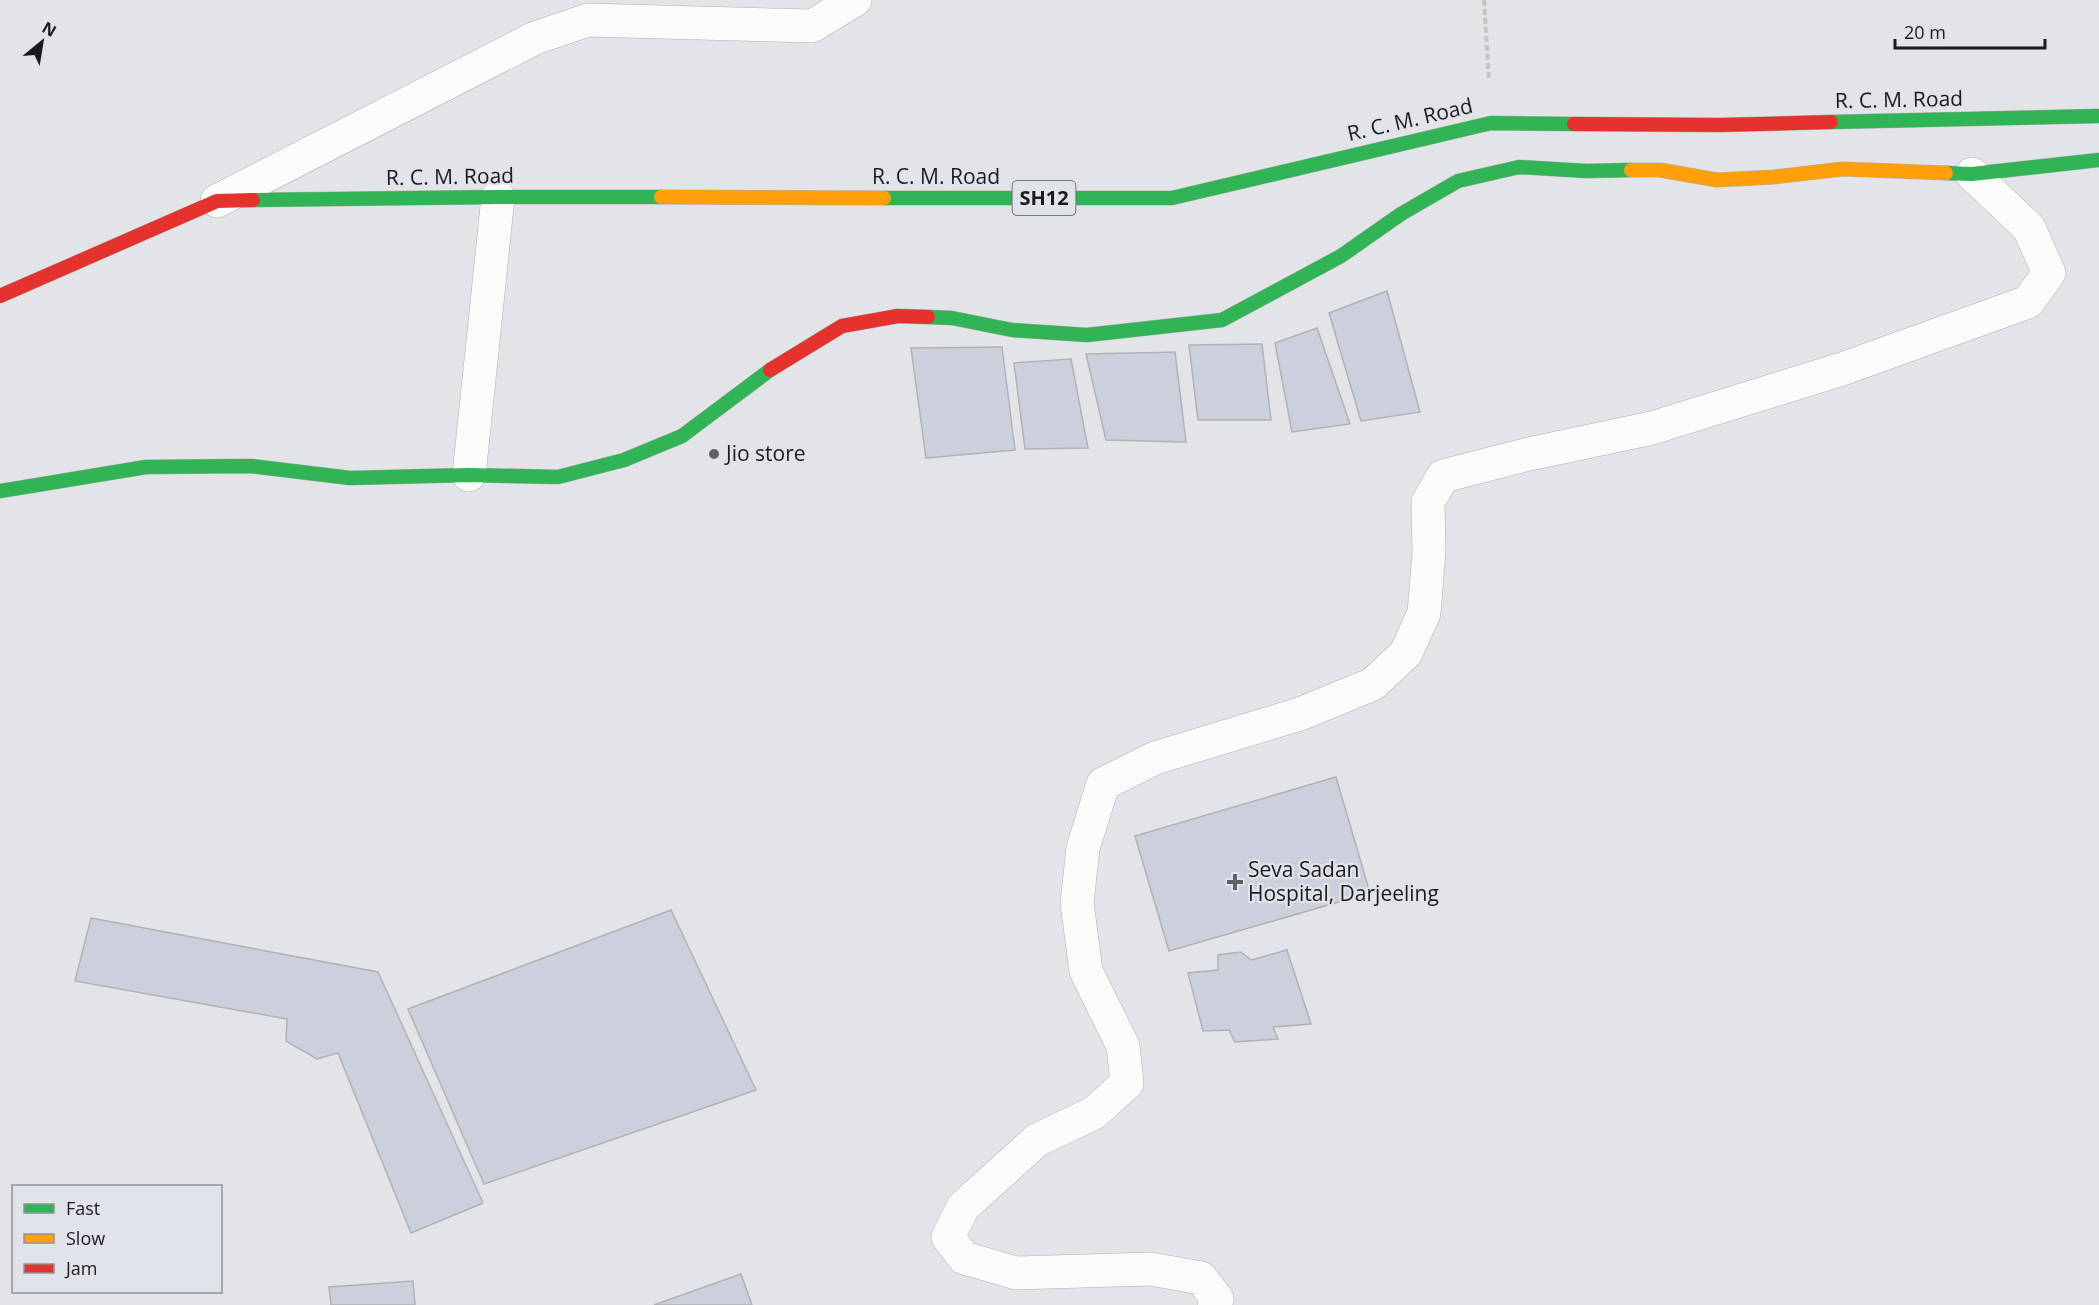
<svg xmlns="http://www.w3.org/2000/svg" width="2099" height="1305" viewBox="0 0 2099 1305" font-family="'Open Sans',sans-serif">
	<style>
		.building { fill: #ccd0dc; stroke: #b1b2b4; stroke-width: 1.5 }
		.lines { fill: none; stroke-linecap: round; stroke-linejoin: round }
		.street-casing { stroke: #adafb1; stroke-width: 34 }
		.fast-casing { stroke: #adafb1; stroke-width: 15 }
		.slow-casing { stroke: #adafb1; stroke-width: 15 }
		.jam-casing { stroke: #adafb1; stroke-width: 15 }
		.path { stroke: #c3c4c5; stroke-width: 4; stroke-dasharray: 6 3; stroke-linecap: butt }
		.street { stroke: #fbfbfb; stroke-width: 33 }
		.fast { stroke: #30b455; stroke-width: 14 }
		.slow { stroke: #ff9f0a; stroke-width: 14 }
		.jam { stroke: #e5322d; stroke-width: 14 }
		.poi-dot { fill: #606164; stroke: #e0e3e9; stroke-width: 2 }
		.labels { text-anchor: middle; stroke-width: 4.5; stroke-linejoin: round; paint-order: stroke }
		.shield { fill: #e0e3e9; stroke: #55575a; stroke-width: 1.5 }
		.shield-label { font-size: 20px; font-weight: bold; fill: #1a1b1d }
		.street-label { font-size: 21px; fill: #1a1b1d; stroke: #e0e3e9 }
		.poi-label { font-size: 21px; fill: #1a1b1d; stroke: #e0e3e9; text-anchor: start }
	</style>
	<rect width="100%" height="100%" fill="#e2e4e7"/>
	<path class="building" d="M1387 291 1420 412 1361 421 1329 313Z
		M1317 328 1350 424 1292 432 1275 343Z
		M1262 344 1271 420H1198L1189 345Z
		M1002 347 1015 450 926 458 911 348Z
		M1175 352 1186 442 1106 440 1086 354Z
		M1071 359 1088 448 1025 449 1014 363Z
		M1336 777 1370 893 1169 951 1135 836Z
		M671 910 756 1090 484 1184 408 1009Z
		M91 918 378 972 483 1203 411 1233 338 1053 317 1059 286 1041 287 1019 75 981Z
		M1287 950 1311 1024 1273 1027 1278 1039 1235 1042 1229 1030 1203 1031 1188 973 1218 970V955L1241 952 1251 960Z
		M741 1274 752 1305H654Z
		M413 1281 415 1305H331L329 1287Z"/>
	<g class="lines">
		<defs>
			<path id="street" d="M217 201 535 38 588 20 812 26 855 0
				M469 475 498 197
				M1214 1305 1217 1299 1201 1278 1151 1269 1016 1273 964 1258 948 1237 963 1207 1037 1140 1094 1113 1127 1083 1123 1046 1086 971 1077 903 1083 848 1103 784 1155 758 1300 714 1373 684 1406 653 1424 613 1429 552 1428 502 1443 476 1529 454 1652 428 1842 369 2028 302 2049 273 2029 228 1972 174"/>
			<path id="fast" d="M1831 122 2099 116
				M1946 173 1972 174 2099 160
				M884 198H1172L1491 123 1574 124
				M253 200 498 197H661
				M928 317 952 318 1012 330 1087 335 1222 320 1341 256 1401 214 1458 181 1519 167 1586 171 1631 170
				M0 491 146 467 251 466 350 478 469 475 558 477 624 460 682 436 770 370"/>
			<path id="slow" d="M1631 170H1660L1717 180 1774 177 1843 169 1946 173
				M661 197 884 198"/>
			<path id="jam" d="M1574 124 1720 125 1831 122
				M0 296 217 201 253 200
				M770 370 842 326 898 316 928 317"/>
		</defs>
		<use href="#street" class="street-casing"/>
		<use href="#fast" class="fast-casing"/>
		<use href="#slow" class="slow-casing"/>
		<use href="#jam" class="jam-casing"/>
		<path class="path" d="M1484 0 1489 80"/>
		<use href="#street" class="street"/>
		<use href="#fast" class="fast"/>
		<use href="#slow" class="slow"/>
		<use href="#jam" class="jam"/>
	</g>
	<g class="poi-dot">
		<circle cx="714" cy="454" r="6"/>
		<path d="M1232 873h6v6h6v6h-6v6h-6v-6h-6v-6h6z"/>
	</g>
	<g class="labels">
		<rect class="shield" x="1012.5" y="181" width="63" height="34" rx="4.5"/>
		<g class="shield-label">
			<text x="1044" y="205">SH12</text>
		</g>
		<g class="street-label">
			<text transform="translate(1899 100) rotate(-1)" y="7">R. C. M. Road</text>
			<text transform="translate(1410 120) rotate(-13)" y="7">R. C. M. Road</text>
			<text transform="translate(450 177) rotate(-1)" y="7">R. C. M. Road</text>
			<text x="936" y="184">R. C. M. Road</text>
		</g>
		<g class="poi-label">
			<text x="726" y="461">Jio store</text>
			<text x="1248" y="877">Seva Sadan<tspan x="1248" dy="24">Hospital, Darjeeling</tspan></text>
		</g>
	</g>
	<rect x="12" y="1185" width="210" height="108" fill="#e0e3e9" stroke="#919397" stroke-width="1.5"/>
	<rect x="24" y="1204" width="30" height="9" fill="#30b455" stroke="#919397" stroke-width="1.5"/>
	<text x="66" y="1215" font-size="18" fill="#1a1b1d">Fast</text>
	<rect x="24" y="1234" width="30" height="9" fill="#ff9f0a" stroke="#919397" stroke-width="1.5"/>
	<text x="66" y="1245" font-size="18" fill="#1a1b1d">Slow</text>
	<rect x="24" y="1264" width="30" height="9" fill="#e5322d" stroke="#919397" stroke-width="1.5"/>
	<text x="66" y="1275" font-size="18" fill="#1a1b1d">Jam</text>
	<g transform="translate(42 42) rotate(30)" stroke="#e0e3e9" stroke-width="4.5" paint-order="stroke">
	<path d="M0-4.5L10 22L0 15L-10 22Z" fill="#1a1b1d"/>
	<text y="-9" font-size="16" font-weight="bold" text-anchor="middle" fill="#1a1b1d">N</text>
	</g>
	<path d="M1895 39v9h150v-9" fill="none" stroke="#1a1b1d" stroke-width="3"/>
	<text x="1904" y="39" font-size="18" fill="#1a1b1d" stroke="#e0e3e9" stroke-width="4.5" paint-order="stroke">20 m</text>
</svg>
